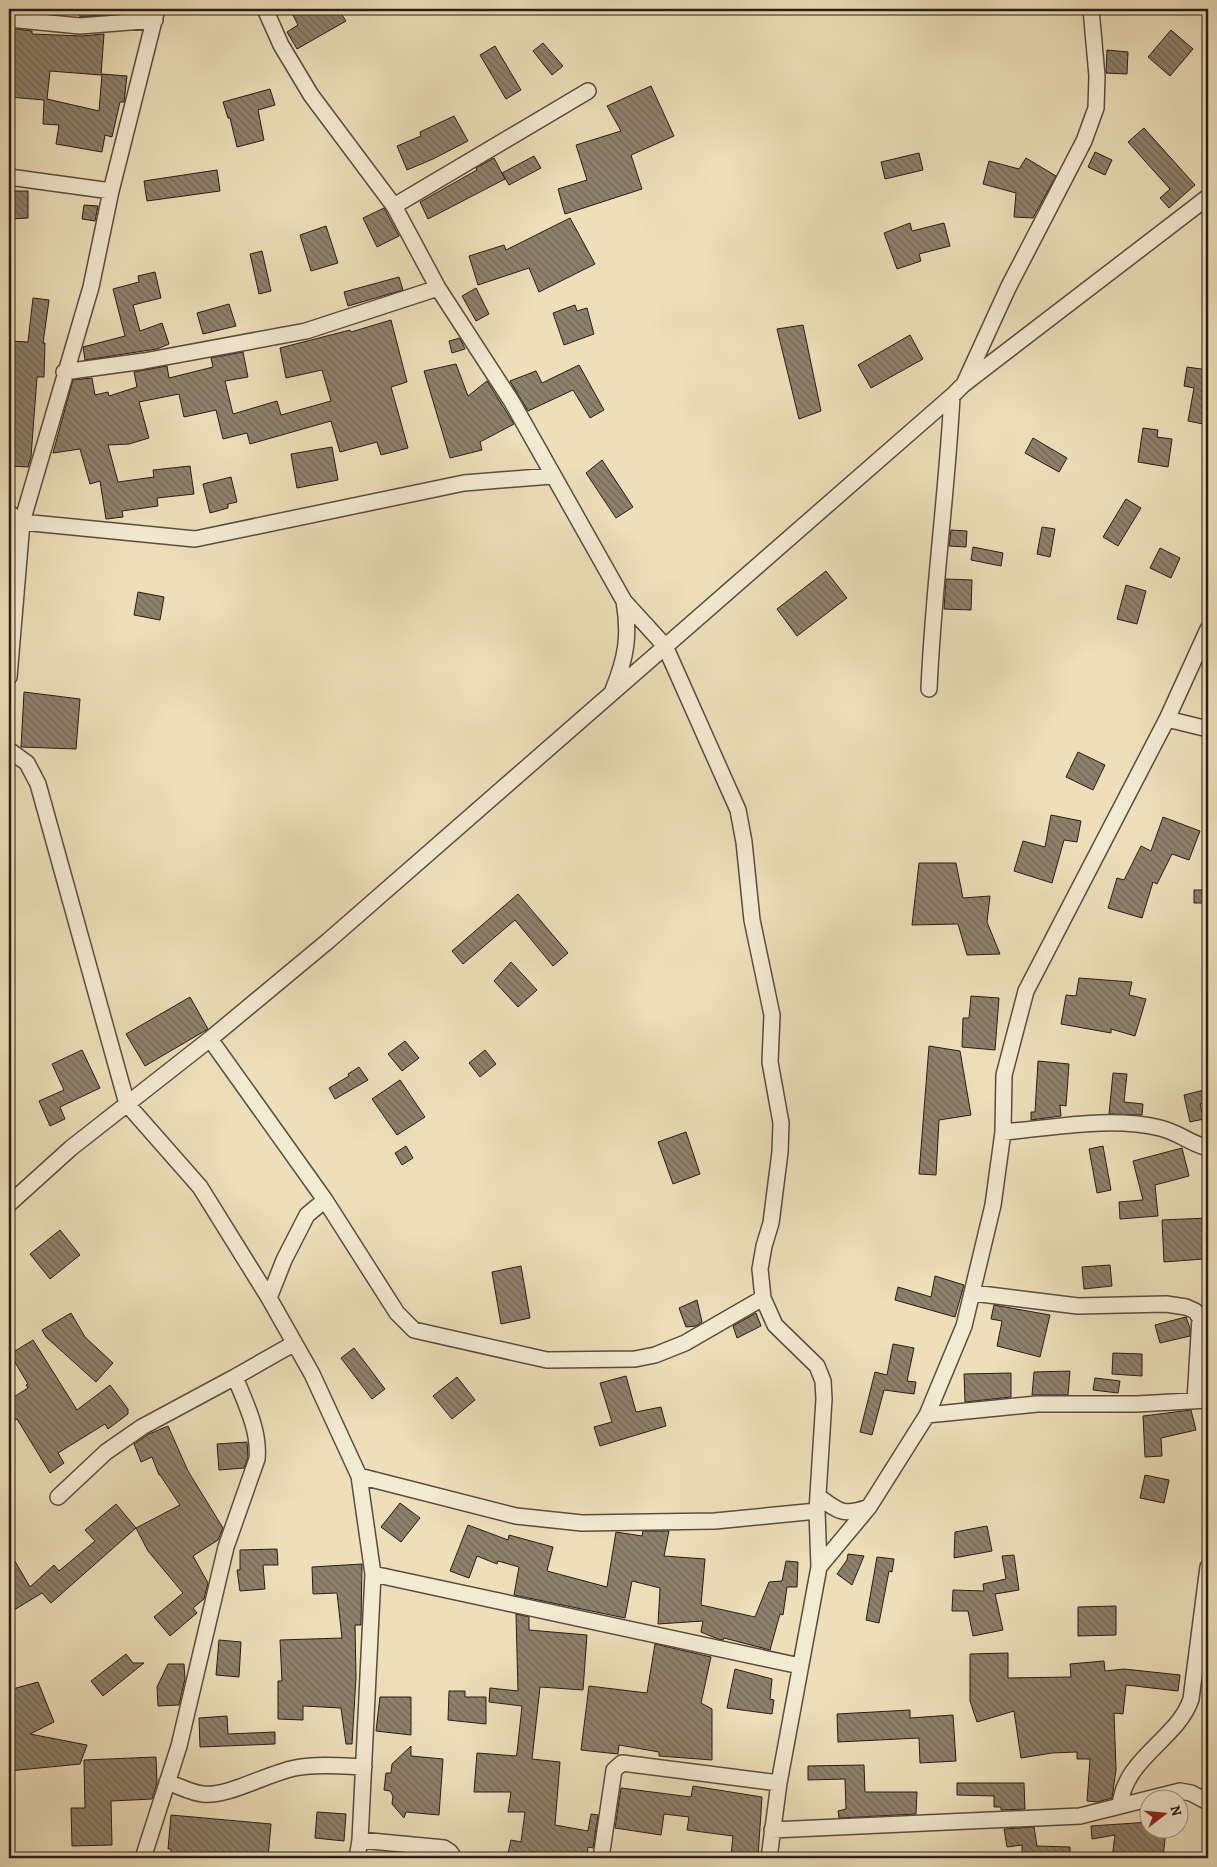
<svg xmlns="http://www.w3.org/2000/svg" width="1217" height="1867" viewBox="0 0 1217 1867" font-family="Alegreya,serif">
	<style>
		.building { fill: url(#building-back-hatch); stroke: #291c17 }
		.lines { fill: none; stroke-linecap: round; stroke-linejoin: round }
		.minor-casing { stroke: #5a4d40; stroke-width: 18 }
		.minor { stroke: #f3ead2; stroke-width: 15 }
	</style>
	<defs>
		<pattern id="building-back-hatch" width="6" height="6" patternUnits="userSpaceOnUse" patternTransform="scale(1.25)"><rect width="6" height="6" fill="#8e816c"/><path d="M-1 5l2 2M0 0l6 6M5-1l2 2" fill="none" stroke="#746958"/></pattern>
	</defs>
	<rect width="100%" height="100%" fill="#ecdfba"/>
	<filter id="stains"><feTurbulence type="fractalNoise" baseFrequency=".004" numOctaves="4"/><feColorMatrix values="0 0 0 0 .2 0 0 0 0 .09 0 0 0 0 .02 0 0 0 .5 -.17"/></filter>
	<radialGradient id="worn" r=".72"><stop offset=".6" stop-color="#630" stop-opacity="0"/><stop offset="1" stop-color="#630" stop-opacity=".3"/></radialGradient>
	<path class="building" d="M79 9H105V15L80 17Z
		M290 9H338L346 21 297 49 287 32 298 25Z
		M9 28 32 31V34L82 36 104 34 101 75 50 71 47 99 99 111 102 74 127 76 124 102H120L112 137 105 135 102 152 56 144 59 125 43 124 44 100 9 97Z
		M1171 30 1193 49 1170 76 1148 57Z
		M543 43 563 66 552 75 533 51Z
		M495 46 521 90 506 99 480 55Z
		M1107 50 1128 52 1127 74 1106 73Z
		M651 86 674 136 631 155 642 189 565 214 558 189 587 180 576 145 621 131 607 106Z
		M270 89 275 105 258 110 264 140 237 147 230 118H228L223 102Z
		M454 116 468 141 433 159 407 170 397 146 421 136 420 132Z
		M1144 128 1195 185 1169 208 1160 198 1170 189 1128 142Z
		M1095 152 1112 160 1105 175 1088 167Z
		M919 153 923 170 885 179 881 162Z
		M534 156 541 168 509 185 502 173Z
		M494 158 505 179 428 219 420 202 477 170 476 168Z
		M1026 158 1056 176 1033 218 1014 217 1016 193 983 184 989 161 1019 169Z
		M217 170 220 191 147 201 144 181Z
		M9 191H28V218L9 219Z
		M84 205 98 206 95 221 82 219Z
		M384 208 399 236 377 247 363 218Z
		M570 218 595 264 539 292 529 268 478 285 469 256 504 245 506 250Z
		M910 223 912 231 944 223 950 246 919 254 921 261 897 269 884 233Z
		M326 226 338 263 311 271 300 235Z
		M262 251 271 291 259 294 250 254Z
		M155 272 161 298 133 305 140 331 162 323 169 344 157 349 85 360 83 347 125 336 113 289 139 282 138 276Z
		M399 277 403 290 348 306 344 292Z
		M476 288 489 314 476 321 462 296Z
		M33 298 49 300 43 343H45L44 377H37L31 457 28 467 9 466V341L28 342Z
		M229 304 236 326 203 334 197 313Z
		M575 305 577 311 587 308 594 334 564 345 553 313Z
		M391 320 407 382 391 387 408 448 381 455 377 442 340 452 331 421 250 444 247 433 223 439 216 410 184 417 179 394 139 402 149 438 129 444 108 445 118 482 154 477 153 470 190 466 194 494 157 498 158 506 122 511 123 517 106 519 100 481 90 484 80 449 53 453 73 380 92 378 95 395 108 392 109 396 137 387 134 372 167 366 169 378 213 367 211 358 243 352 248 377 225 381 233 414 277 401 281 415 331 401 322 370 286 378 280 348 350 330 351 332Z
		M803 325 821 411 799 419 777 329Z
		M910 335 923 359 871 388 858 365Z
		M460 338 465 349 452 353 449 341Z
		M456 364 468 396 487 381 514 424 480 442 482 450 450 458 424 371Z
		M579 365 604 410 590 418 573 390 528 411 510 381 536 371 542 383Z
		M1187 367 1208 370V425L1188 421 1194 388 1184 386Z
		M1143 428 1158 430 1157 437 1172 439 1168 467 1138 462Z
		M1033 438 1067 458 1059 472 1025 453Z
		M332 447 338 480 297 488 291 454Z
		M602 460 633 507 616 518 586 473Z
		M231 477 237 502 228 504V508L210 513 203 484Z
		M1126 499 1141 508 1118 546 1103 537Z
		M1042 527 1055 529 1050 557 1037 554Z
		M951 530 967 531 966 547 949 546Z
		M973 547 1003 553 1001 566 971 560Z
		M1160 548 1180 558 1171 578 1150 568Z
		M826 571 847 598 797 636 777 609Z
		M946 579 972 580 971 610 944 609Z
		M1126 585 1146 591 1137 624 1117 619Z
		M138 592 164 597 160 620 134 615Z
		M24 692 80 699 76 749 21 747Z
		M1078 752 1105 765 1093 790 1066 777Z
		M1051 815 1081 821 1077 842 1064 840 1052 883 1014 871 1023 841 1045 847Z
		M1163 817 1200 831 1189 860 1172 854 1157 884 1153 882 1142 918 1108 908 1117 878 1124 880 1141 846 1151 851Z
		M919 863H956L963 898 990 896 987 922 1000 954 967 955 958 924 912 925Z
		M1194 890H1208V903H1194Z
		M518 894 568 953 553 966 515 920 463 964 452 951Z
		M511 962 537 990 518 1007 494 981Z
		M1079 978 1132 982 1129 995 1146 999 1135 1036 1111 1029V1033L1061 1024 1066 995 1076 996Z
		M971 996 999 998 995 1050 962 1047 963 1018H969Z
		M190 997 208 1029 145 1066 126 1034Z
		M405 1041 419 1058 402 1071 388 1054Z
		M929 1046 960 1051 971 1115 939 1120 936 1175 919 1174Z
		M82 1050 100 1088 60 1107 65 1119 50 1126 39 1101 64 1090 52 1064Z
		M485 1050 496 1064 480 1077 469 1063Z
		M1038 1061 1069 1064 1066 1106 1060 1105 1061 1116 1031 1120V1112H1035Z
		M359 1067 368 1080 335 1099 329 1088 349 1076 348 1074Z
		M1113 1073 1127 1074 1124 1102 1143 1104 1142 1115 1109 1114Z
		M400 1080 425 1117 397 1135 372 1099Z
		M1208 1089V1103L1200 1104 1204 1119 1190 1122 1184 1095Z
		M686 1132 700 1174 673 1184 658 1142Z
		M406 1146 413 1158 402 1165 395 1153Z
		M1103 1146 1111 1190 1097 1193 1089 1149Z
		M1182 1148 1189 1176 1155 1185 1158 1216 1120 1219 1119 1202 1143 1200 1133 1161Z
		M1208 1218V1246H1203V1259L1164 1262 1162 1220Z
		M60 1230 80 1255 50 1279 30 1254Z
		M1110 1265 1112 1286 1084 1289 1082 1267Z
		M521 1266 530 1318 501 1324 492 1272Z
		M935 1276 964 1285 955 1317 895 1300 898 1287 931 1297Z
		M697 1300 702 1322 696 1326 686 1327 679 1308Z
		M994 1305 1050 1315 1040 1357 997 1346 1002 1321 991 1319Z
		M71 1313 85 1337 113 1363 96 1382 46 1337 42 1330Z
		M756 1313 761 1326 737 1338 733 1326Z
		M1186 1317 1190 1328V1336L1160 1343 1155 1325Z
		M33 1340 77 1410 110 1385 128 1409V1414L108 1429 105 1424 58 1453 64 1463 50 1473 17 1419 9 1424V1400L28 1388 26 1385 28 1384 10 1354Z
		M893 1344 914 1348 907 1381 916 1382 914 1394 884 1390 872 1435 860 1432 875 1372 887 1375Z
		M354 1348 385 1389 372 1399 341 1358Z
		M1113 1353 1142 1354V1376L1112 1374Z
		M1070 1371 1068 1395H1032L1034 1372Z
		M1011 1373V1397L965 1402 964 1374Z
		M626 1376 636 1412 661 1407 666 1426 600 1446 594 1427 612 1422 600 1383Z
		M457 1377 475 1400 452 1419 433 1396Z
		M1095 1378 1120 1381 1118 1393 1093 1390Z
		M1191 1410 1196 1430 1161 1438 1162 1456 1145 1457 1143 1416Z
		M168 1426 188 1471 223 1528 218 1540 193 1556 208 1583 204 1599 193 1608 197 1613 170 1636 154 1617 183 1593 148 1551 136 1528 180 1505 160 1475H159L152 1457 141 1462 134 1444 149 1434Z
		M247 1442 248 1457 244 1468 219 1470 217 1444Z
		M1145 1475 1169 1480 1164 1503 1140 1498Z
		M400 1503 420 1518 401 1542 381 1527Z
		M116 1504 136 1528 51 1603 42 1593 9 1613V1551L30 1587 54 1565 59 1571 95 1541 85 1530Z
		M468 1525 508 1540 509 1535 553 1547 547 1571 607 1587 616 1532 642 1536 643 1531H669L664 1556 705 1559 701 1605 755 1617 769 1582 782 1581 786 1561 798 1562 797 1587H787L783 1615 780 1614 770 1650 724 1638 723 1640 718 1639 701 1632 703 1621 658 1624 660 1588 632 1581 625 1618 514 1595 519 1567 498 1561 497 1564 477 1556 469 1578 450 1571Z
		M987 1526 992 1551 954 1558 955 1532Z
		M277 1549 278 1565H263L265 1589 240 1591 237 1570H240V1550Z
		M848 1554 864 1556 852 1585 837 1574 847 1560Z
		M1014 1555 1019 1590 995 1594 1003 1630 973 1636 968 1611H952L953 1590 984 1591 983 1584 1006 1579 1002 1556Z
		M877 1557 894 1559 892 1572 889 1571 879 1623 866 1620Z
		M362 1564 361 1625H355L356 1677 352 1744H346L341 1708 303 1706V1720L278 1719V1681H282L280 1640 342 1638 337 1593 313 1594 312 1567Z
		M1116 1606V1635L1078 1636V1607Z
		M516 1614 529 1617V1630L587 1635 583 1690 540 1687 532 1759 560 1762 555 1825 588 1831 591 1814 598 1815 593 1848 588 1847 587 1858H561V1854L531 1852 530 1858H507L511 1840 521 1842 525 1812H508L511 1792H474L477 1753 516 1756 517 1753 522 1706 489 1702 490 1688 518 1691Z
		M219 1640 241 1642 239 1677 216 1675Z
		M655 1644 711 1657 701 1703 712 1709V1760L659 1756V1752L619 1745 618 1754 581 1750 589 1686 647 1693Z
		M1008 1653V1678L1071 1677 1070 1664 1104 1661 1105 1671 1124 1669 1180 1675 1178 1691 1126 1685 1123 1714 1114 1713 1116 1770 1112 1798 1097 1802 1087 1801 1090 1759H1077V1752L1052 1753 1021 1758 1014 1711 977 1722 970 1701V1654Z
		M126 1654 133 1663H144L103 1696 91 1681Z
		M168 1664H184L185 1679 179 1705 158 1706 157 1687Z
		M735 1669 772 1679 770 1699 774 1700 772 1714 727 1708Z
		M38 1682 54 1722 30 1734 87 1745 80 1764 9 1771V1690Z
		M449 1691H465V1697H486V1724L448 1720Z
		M380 1697H411V1735L376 1731Z
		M910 1710V1718L953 1715 956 1761 920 1763 919 1738 838 1742 837 1714Z
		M227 1716 228 1734 275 1732V1744L200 1747 199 1718Z
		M411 1746V1756L443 1759 439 1815 406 1812 404 1818 392 1804 393 1796 390 1791 384 1790 386 1773H391L392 1764Z
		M156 1757 157 1783 152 1799 111 1801 112 1845 72 1846 71 1808H85L84 1760Z
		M864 1765 865 1792H917L916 1814 839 1818 838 1811 846 1809 845 1779 808 1780V1766Z
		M957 1783H1024L1025 1809 1001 1810V1807H994V1796L957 1795Z
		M693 1786 762 1797 758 1857 731 1855 733 1836 687 1830 689 1817 664 1814 661 1835 615 1828 621 1788 691 1797Z
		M317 1812 346 1814 344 1841 315 1838Z
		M171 1815 271 1824 268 1858H171V1849H168Z
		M1150 1822V1830H1166L1163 1858H1112L1115 1835 1092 1839 1091 1826Z
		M1034 1827 1037 1846 1070 1847V1858H1022V1845L1007 1847 1004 1829Z"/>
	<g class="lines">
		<defs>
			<path id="minor" d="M265 9 281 45 311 95 394 206 438 288 512 402 624 601 665 646 738 810 744 842 752 920 772 1015 770 1062 781 1123 780 1152 771 1223 764 1246 760 1269 763 1298 775 1325 817 1366 823 1381 824 1399 817 1511 819 1567
				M9 19 80 26 155 20
				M9 177 111 191
				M394 206 588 91
				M64 372 144 361 306 331 438 288
				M965 382 1008 288 1084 141 1096 108 1097 76 1091 9
				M9 513 22 522 195 539 464 483 552 476
				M9 677 22 522 91 287 111 191 157 9
				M929 689C933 591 947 494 952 396
				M613 690C626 658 630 636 624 601
				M1167 719 1208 729
				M9 750 27 763 38 784 127 1104 200 1187 269 1298
				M210 1039 325 1200 307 1215 284 1260 269 1298 312 1374 359 1476 516 1516 582 1523 715 1521 817 1511
				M1003 1132C1054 1128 1110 1116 1160 1128 1180 1133 1189 1143 1208 1148
				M325 1200 397 1313 414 1330 547 1360 635 1359 655 1355 685 1343 763 1298
				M9 1204 71 1148 210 1039 328 941 952 396 964 384 1208 197
				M973 1293 1078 1306 1166 1304 1186 1307 1195 1311 1200 1318 1195 1401
				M927 1415 1037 1404H1137L1208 1400
				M818 1496C838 1511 843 1517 869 1507
				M58 1497 106 1452 142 1427 235 1377
				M373 1574 800 1666
				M167 1782C179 1786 191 1793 203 1794 228 1797 268 1773 295 1768 318 1764 341 1766 364 1767
				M1120 1806 1180 1791 1191 1793 1208 1802
				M772 1830 1080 1816 1120 1806C1124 1758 1178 1739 1191 1699L1208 1567
				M360 1840 444 1848 450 1852 454 1858
				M143 1858 179 1746 226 1547 257 1459C260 1431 245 1402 235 1377L293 1344
				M357 1858 360 1840 373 1574 359 1476
				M601 1858 614 1770 622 1763 779 1783
				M769 1858 779 1783 819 1567 869 1507 927 1415 964 1326 993 1205 1003 1132 1004 1075 1026 991 1167 719 1208 629"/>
		</defs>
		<use href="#minor" class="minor-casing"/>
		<use href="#minor" class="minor"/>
	</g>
	<rect width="1217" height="1867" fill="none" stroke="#ecdfba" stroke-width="30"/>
	<rect x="10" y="10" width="1197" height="1847" fill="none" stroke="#291c17" stroke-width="2.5"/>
	<rect x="15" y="15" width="1187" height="1837" fill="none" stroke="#291c17"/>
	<g transform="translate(1164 1814) rotate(74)"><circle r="24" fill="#f3ead2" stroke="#a29887"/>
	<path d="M0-4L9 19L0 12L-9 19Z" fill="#8f2418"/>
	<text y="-8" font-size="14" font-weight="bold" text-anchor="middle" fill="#291c17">N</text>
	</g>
	<rect width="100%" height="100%" filter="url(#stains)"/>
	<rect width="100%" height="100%" fill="url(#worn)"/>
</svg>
